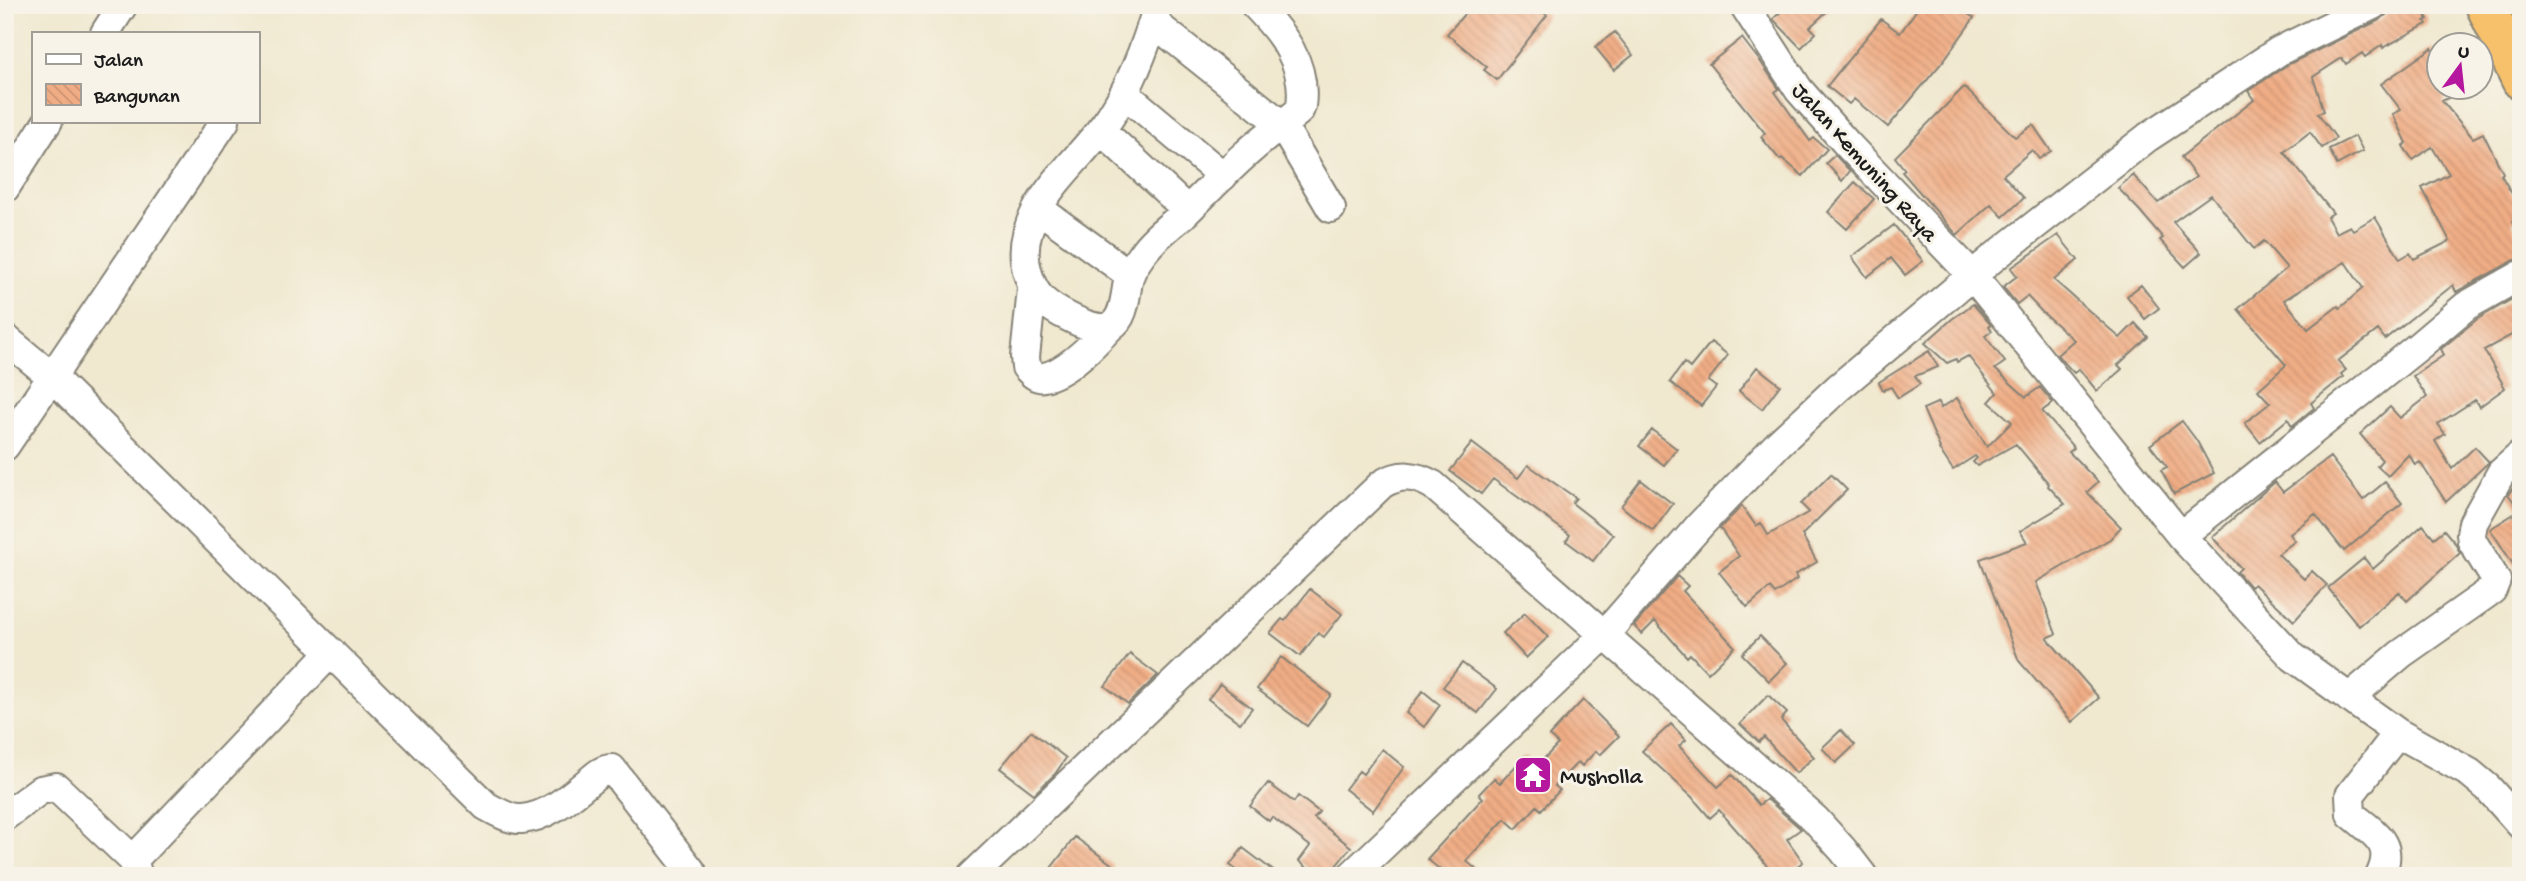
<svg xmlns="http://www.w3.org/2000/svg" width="2526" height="881" viewBox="0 0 2526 881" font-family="'Gochi Hand',sans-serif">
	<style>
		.building { fill: url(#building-back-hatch); fill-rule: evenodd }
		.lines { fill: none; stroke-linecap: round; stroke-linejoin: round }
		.minor-casing { stroke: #868276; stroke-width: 32 }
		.highway-casing { stroke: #868276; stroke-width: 42 }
		.minor { stroke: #fff; stroke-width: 28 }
		.highway { stroke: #f7c06b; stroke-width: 38 }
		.labels { text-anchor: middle; stroke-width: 6; stroke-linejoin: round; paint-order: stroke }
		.street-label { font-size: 23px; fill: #1c1c1c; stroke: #f7f3e8 }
		.poi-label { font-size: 23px; fill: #1c1c1c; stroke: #f7f3e8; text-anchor: start }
	</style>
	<defs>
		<pattern id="building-back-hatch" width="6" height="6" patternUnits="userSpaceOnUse" patternTransform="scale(1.75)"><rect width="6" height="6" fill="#f0ad85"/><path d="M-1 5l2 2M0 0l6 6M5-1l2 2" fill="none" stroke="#cd9472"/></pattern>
	</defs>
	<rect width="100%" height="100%" fill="#f7f3e8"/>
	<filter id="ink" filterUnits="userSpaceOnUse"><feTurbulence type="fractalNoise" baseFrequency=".0143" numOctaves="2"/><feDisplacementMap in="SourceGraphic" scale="14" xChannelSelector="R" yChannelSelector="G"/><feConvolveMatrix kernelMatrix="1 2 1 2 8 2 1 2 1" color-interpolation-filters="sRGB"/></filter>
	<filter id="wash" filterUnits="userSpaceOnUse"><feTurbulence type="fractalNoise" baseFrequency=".00686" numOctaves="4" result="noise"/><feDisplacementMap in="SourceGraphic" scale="28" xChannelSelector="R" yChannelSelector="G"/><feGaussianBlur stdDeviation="1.57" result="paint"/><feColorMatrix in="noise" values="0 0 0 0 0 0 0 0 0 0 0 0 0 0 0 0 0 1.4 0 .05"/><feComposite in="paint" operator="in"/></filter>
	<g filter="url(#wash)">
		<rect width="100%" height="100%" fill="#f0e8cf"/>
		<g id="blocks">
			<path class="building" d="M1472 5H1534L1547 15 1497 80 1484 70 1487 67 1447 34Z
				M1788 5H1834L1810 27 1816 33 1801 48 1773 19Z
				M1920 5H1955L1974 18 1944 60 1888 127 1854 99 1849 104 1827 86 1881 19 1900 33Z
				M2390 5H2419L2428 19 2425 21 2427 24 2383 48 2382 45 2365 57 2362 53 2346 64 2342 58 2313 77 2324 111 2318 113 2336 138 2322 148 2310 132 2284 152 2333 213 2327 217 2336 233 2350 226 2353 230 2375 217 2400 259 2410 253 2414 259 2450 241 2422 188 2449 174 2432 147 2413 160 2403 146 2407 143 2393 114 2401 110 2381 84 2432 48 2439 59V88H2467L2442 101 2473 138 2483 133 2503 173 2501 175 2521 209V216L2512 222 2521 240V258L2513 261 2456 292 2453 285 2385 339 2378 330 2338 361 2346 370 2341 374 2343 377 2311 403 2314 408 2292 426 2288 419 2260 442 2245 423 2270 403 2258 390 2286 365 2238 309 2287 268 2264 241 2254 249 2211 195 2173 222 2201 253 2185 267 2160 240 2163 238 2140 211 2118 188 2133 175 2158 203 2196 177 2181 157 2254 100 2248 91 2287 65 2380 20 2387 14ZM2345 262 2363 288 2340 308 2338 306 2308 329 2284 300Z
				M1615 32 1633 55 1614 70 1595 47Z
				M1742 38 1762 64 1779 89 1775 92 1810 141 1814 138 1827 149 1803 176 1782 158 1780 160 1761 137 1765 133 1709 64Z
				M1964 87 2015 137 2033 125 2051 151 2039 159 2032 150 2003 175 2024 198 2003 217 1991 204 1957 235 1902 172 1905 170 1895 157Z
				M2355 136 2363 151 2337 165 2329 149Z
				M1835 155 1850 171 1842 181 1826 163Z
				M1855 182 1874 199 1847 229 1828 212Z
				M1894 225 1923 261 1905 275 1891 258 1867 277 1852 257Z
				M2058 235 2078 260 2054 280 2120 338 2135 323 2148 337 2118 365 2122 369 2097 391 2079 369 2074 373 2057 355 2074 340 2042 312 2027 296 2017 304 2003 287 2017 276 2011 268Z
				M2141 285 2159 308 2145 319 2127 296Z
				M2521 294V330L2484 350 2505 388 2479 407 2475 400 2438 424 2445 434 2435 441 2452 469 2475 447 2489 462 2446 502 2420 462 2415 465 2409 454 2388 476 2377 466 2382 460 2360 434 2390 407 2400 418 2427 397 2413 376 2444 355 2441 349 2476 320Z
				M1973 304 1991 325 1989 326 1992 331 1985 336 2005 362 1995 369 2026 397 2040 387 2053 403 2042 411 2074 448 2069 452 2098 482 2087 492 2121 527 2110 539 2036 582 2056 634 2047 638 2099 698 2072 722 2019 661 1980 559 2027 542 2020 531 2065 504 2048 486 2049 484 2016 444 1977 466 1973 462 1977 458 1975 456 1953 470 1939 449 1940 448 1923 409 1939 402 1941 408 1957 398 1987 447 2012 422 1989 402 1997 393 1968 356 1957 362 1956 359 1947 363 1925 343 1952 319Z
				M1711 342 1728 355 1708 381 1716 387 1701 406 1670 382 1684 363 1690 368Z
				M1929 351 1938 367 1915 376 1920 384 1898 398 1891 387 1883 390 1879 382Z
				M1757 367 1780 385 1762 409 1739 391Z
				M2182 421 2197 441 2214 473 2174 494 2161 470 2167 467 2150 445Z
				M1652 430 1677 449 1664 465 1639 446Z
				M1472 443 1518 478 1528 465 1576 498 1572 503 1613 535 1593 561 1566 541 1570 535 1493 479 1481 494 1450 471Z
				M2330 457 2363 500 2385 482 2402 503 2344 551 2315 514 2290 534 2295 541 2278 554 2304 579 2312 571 2327 585 2294 621 2254 584 2250 587 2237 572 2241 568 2212 537 2275 482 2283 492Z
				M1831 474 1847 490 1802 535 1817 562 1795 575 1797 579 1775 594 1770 588 1747 607 1719 572 1739 556 1720 528 1742 506 1756 526 1761 523 1768 535 1809 512 1801 504Z
				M2521 478V576L2490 529 2520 510 2508 494Z
				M1641 480 1673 504 1653 531 1621 506Z
				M2423 525 2434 538 2444 530 2455 543 2460 553 2407 601 2399 592 2359 626 2328 588 2364 558 2373 569Z
				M1677 576 1688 586 1683 591 1735 647 1708 673 1690 654 1687 657 1655 621 1642 634 1634 626Z
				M1310 589 1342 614 1324 637 1318 633 1300 656 1270 633 1282 619 1285 621Z
				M1525 613 1548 637 1526 658 1503 633Z
				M1760 636 1787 663 1769 681 1742 654Z
				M1130 654 1158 675 1128 704 1105 686Z
				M1281 657 1331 695 1307 726 1257 689Z
				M1462 663 1497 689 1478 713 1443 687Z
				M1220 684 1252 708 1240 723 1208 699Z
				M1423 691 1440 705 1424 727 1406 713Z
				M1768 695 1787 713 1781 720 1814 757 1796 773 1764 737 1759 742 1740 724Z
				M1583 700 1619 736 1600 755 1596 751 1582 766 1578 762 1555 786 1560 790 1541 810 1537 806 1516 829 1505 819 1466 861 1485 876H1448L1427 859 1483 798 1479 794 1494 778 1500 783 1525 756 1536 767 1558 744 1549 736Z
				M1671 724 1686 740 1679 746 1718 787 1732 775 1759 805 1767 799 1801 829 1787 839 1803 862 1783 876H1774L1761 858 1719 810 1710 818 1692 797 1642 751Z
				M1841 730 1855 745 1836 763 1822 748Z
				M1031 731 1066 758 1055 774 1034 794 1000 768Z
				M1382 749 1404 767 1373 811 1345 789 1359 771 1363 774Z
				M1268 783 1294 802 1298 796 1319 812 1314 818 1351 847 1328 876H1317L1299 861 1310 846 1272 817 1269 821 1250 806Z
				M1075 837 1114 866 1106 876H1045Z
				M1243 848 1280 876H1244L1230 865Z"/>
		</g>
	</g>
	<g filter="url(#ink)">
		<use href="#blocks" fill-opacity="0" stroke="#868276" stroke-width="2"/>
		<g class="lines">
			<defs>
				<path id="minor" d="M1158 5C1147 43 1132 84 1110 117 1080 163 1008 212 1028 274 1034 294 1043 303 1061 313 1072 319 1098 333 1111 326 1126 317 1125 292 1129 277 1131 270 1137 261 1142 254 1152 239 1170 226 1184 214 1216 183 1246 150 1282 125L1331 208
					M1744 5 1799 90 1847 144 1972 275 2181 536 2293 657 2398 733 2470 773 2488 788 2521 825
					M1153 22 1282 125 1299 111 1301 106C1307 64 1282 33 1255 5
					M105 33 123 5
					M1125 94 1223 176
					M1101 130 1187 210
					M5 188 48 121
					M1039 209 1130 275
					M1032 289 1025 357 1026 367C1031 372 1036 379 1044 377 1067 373 1096 342 1111 326
					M5 338 51 376 486 806C497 812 510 820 522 819 549 817 573 794 593 778 599 773 604 769 612 769L692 872 693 876
					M5 446 225 121
					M2181 536 2420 345 2466 306 2521 275
					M2349 698 2401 654 2492 590 2496 580 2472 541 2471 534 2473 523 2501 473 2521 455
					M5 816 40 790 56 787 133 860 138 876
					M133 860 331 652
					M972 876 1382 484C1401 473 1415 475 1433 485L1815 819 1843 850 1863 876
					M1351 876 1605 634 1701 524 1779 443 1838 388 1993 258 2148 137 2279 51 2373 5
					M2380 876C2396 843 2374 834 2351 814L2350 795 2398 733"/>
				<path id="highway" d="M2485 5 2521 80"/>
			</defs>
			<use href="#minor" class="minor-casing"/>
			<use href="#highway" class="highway-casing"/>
			<use href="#minor" class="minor"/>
			<use href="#highway" class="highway"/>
		</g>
	</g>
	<defs>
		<symbol id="temple-square" viewBox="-11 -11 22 22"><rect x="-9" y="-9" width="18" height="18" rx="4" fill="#b5179e" stroke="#f7f3e8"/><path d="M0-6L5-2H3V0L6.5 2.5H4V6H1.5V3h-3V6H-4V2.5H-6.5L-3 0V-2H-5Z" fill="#fff"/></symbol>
	</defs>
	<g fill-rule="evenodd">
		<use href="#temple-square" x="1511" y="753" width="44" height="44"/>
	</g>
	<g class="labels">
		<g class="street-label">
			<text transform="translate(1866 161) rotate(48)" y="8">Jalan Kemuning Raya</text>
		</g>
		<g class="poi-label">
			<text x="1560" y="783">Musholla</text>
		</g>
	</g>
	<rect width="2526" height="881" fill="none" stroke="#f7f3e8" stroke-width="28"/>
	<rect x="32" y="32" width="228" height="91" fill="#f7f3e8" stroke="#9f9d96" stroke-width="2"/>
	<rect x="46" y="54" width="35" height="10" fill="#ffffff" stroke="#9f9d96" stroke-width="2"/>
	<text x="94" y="66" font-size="21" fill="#1c1c1c">Jalan</text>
	<rect x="46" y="84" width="35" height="21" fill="url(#building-back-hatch)" stroke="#9f9d96" stroke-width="2"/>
	<text x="94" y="102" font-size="21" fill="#1c1c1c">Bangunan</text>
	<g transform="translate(2460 66) rotate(15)"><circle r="33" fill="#f7f3e8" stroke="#9f9d96" stroke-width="2"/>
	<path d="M0-5L12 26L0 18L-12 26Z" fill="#b5179e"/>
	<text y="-10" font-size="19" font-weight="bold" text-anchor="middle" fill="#1c1c1c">U</text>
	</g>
</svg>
